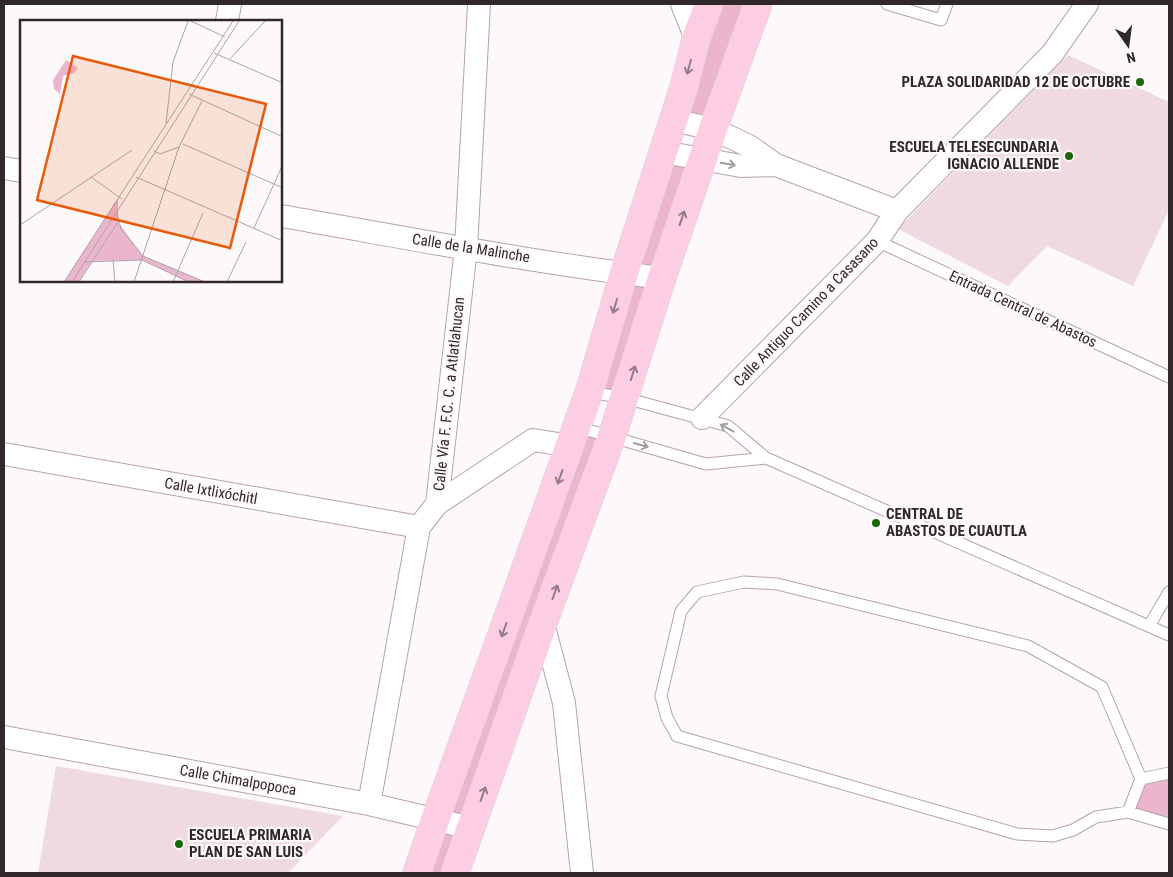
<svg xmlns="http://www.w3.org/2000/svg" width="1173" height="877" viewBox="0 0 1173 877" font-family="'Roboto Condensed',sans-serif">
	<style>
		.green { fill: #ebb6cd }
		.building { fill: #efd9e2 }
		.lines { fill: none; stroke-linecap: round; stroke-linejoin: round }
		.lane-casing { stroke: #b7a3ab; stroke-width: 13 }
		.street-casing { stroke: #b7a3ab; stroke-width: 24 }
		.primary-casing { stroke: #d6d4d5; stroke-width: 29 }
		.lane { stroke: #fff; stroke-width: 11 }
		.street { stroke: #fff; stroke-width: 22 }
		.primary { stroke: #fdcee3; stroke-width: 28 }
		.oneway { stroke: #967b87 }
		.oneway2 { stroke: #a29ea0 }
		.poi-dot { fill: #1a6807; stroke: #fdf9fb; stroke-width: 2 }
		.labels { text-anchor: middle; stroke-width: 4.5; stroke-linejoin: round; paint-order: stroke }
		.poi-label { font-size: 15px; font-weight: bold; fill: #30282b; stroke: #fdf9fb; text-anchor: end }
		.street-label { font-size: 15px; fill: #30282b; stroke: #fdf9fb }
		.inset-road { fill: none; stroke: #aba5a8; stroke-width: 1 }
		.view { fill: #e8590c; fill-opacity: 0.15; stroke: #e8590c; stroke-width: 2.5 }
		.inset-edge { fill: none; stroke: #30282b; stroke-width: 2.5 }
	</style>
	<rect width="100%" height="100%" fill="#fdf9fb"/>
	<path class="green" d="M682 4H758L713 129 673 120 696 40Z
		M663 152 702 160 625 398 589 392Z
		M577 427 612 436 456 873H417Z
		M1169 773V824L1128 812 1141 779Z"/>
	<path class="building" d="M1068 55 1169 102V210L1133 286 1047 246 1008 286 898 229Z
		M56 766 343 816 288 873H38Z"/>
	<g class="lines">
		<defs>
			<path id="lane" d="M887 4 941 20 947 4
				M877 241 1169 377
				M589 392 625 398 728 426 766 458 1169 635
				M577 427 706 464 766 458
				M1149 626 1169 592
				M1141 779 1102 687 1028 646 777 584 744 582 697 592 681 611 661 696 667 718 677 736 1017 834 1053 836 1073 830 1096 817 1128 812 1169 824
				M1128 812 1141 779 1169 773"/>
			<path id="street" d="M682 4 696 39
				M227 21 230 4
				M673 120 713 129 749 146 776 165 897 211
				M663 152 741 166 776 165
				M4 168 21 171
				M281 216C408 238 535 263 662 278
				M702 418 877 241 897 211 1052 54 1087 4
				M4 454 419 527
				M437 504 533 440 571 446
				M543 623 564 703 582 873
				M4 737 369 804 471 828
				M369 804 419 527 437 504 466 248 479 4"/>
			<path id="primary" d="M417 873 435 820 589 392 624 273 683 90 696 39 709 4
				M455 873 543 623 612 436 662 278 713 129 758 4"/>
		</defs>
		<use href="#lane" class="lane-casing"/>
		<use href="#street" class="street-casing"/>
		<use href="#primary" class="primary-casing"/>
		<use href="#lane" class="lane"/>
		<use href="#street" class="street"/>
		<use href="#primary" class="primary"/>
	</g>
	<defs><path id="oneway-shaft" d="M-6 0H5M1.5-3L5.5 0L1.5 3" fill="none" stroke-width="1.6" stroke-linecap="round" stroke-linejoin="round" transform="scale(1.25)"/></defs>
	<g class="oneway">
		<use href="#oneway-shaft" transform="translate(689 67) rotate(105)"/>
		<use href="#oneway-shaft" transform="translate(682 218) rotate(-71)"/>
		<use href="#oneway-shaft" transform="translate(615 306) rotate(106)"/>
		<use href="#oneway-shaft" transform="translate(633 373) rotate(-73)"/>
		<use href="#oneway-shaft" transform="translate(560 477) rotate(110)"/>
		<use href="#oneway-shaft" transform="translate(555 592) rotate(-70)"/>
		<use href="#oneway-shaft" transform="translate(504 630) rotate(110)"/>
		<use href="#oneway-shaft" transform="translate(483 794) rotate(-71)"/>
	</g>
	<g class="oneway2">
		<use href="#oneway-shaft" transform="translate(728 164) rotate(10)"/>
		<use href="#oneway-shaft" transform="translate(727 428) rotate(-151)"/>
		<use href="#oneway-shaft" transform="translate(641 445) rotate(16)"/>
	</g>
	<g class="poi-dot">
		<circle cx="1140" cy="82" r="5"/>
		<circle cx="1069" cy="156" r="5"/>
		<circle cx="876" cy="523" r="5"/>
		<circle cx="179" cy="844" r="5"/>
	</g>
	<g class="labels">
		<g class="poi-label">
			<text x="1130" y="87">PLAZA SOLIDARIDAD 12 DE OCTUBRE</text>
			<text x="1059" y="152">ESCUELA TELESECUNDARIA<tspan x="1059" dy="17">IGNACIO ALLENDE</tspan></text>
			<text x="886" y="519" text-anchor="start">CENTRAL DE<tspan x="886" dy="17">ABASTOS DE CUAUTLA</tspan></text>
			<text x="189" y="840" text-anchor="start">ESCUELA PRIMARIA<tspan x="189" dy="17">PLAN DE SAN LUIS</tspan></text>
		</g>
		<g class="street-label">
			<text transform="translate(471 248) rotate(9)" y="5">Calle de la Malinche</text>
			<text transform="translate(1023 309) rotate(25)" y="5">Entrada Central de Abastos</text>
			<text transform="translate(806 312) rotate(-46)" y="5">Calle Antiguo Camino a Casasano</text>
			<text transform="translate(449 394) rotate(-84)" y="5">Calle Vía F. F.C. C. a Atlatlahucan</text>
			<text transform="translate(211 491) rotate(10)" y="5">Calle Ixtlixóchitl</text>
			<text transform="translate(238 780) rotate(10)" y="5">Calle Chimalpopoca</text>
		</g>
	</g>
	<g transform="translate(20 20)">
		<rect width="262" height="262" fill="#fdf9fb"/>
		<path d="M46 40 58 48 54 53 43 56 40 74 34 69 33 60ZM98 178V202L123 236 185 262H169L122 240 72 241 59 262H44Z" fill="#ebb6cd"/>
		<path class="inset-road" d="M171 1 205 17M194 33 263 63M209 40 245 1M169 74 263 117M146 103 153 42 168 1M163 124 263 168M134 131 140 134 159 127M71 157 102 179M116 157 263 221M97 193 101 209 123 236 185 262M0 205 112 130M234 208 263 144M93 240 95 262M64 242 122 240 169 262M44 262 213 1M52 262 219 1M59 262 98 202M114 262 159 127 182 81M153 262 183 193M207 262 226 222"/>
		<path class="view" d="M53 36 246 84 210 228 17 180Z"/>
		<rect width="262" height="262" class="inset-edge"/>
	</g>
	<rect width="1173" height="877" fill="none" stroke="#30282b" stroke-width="10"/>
	<g transform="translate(1128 45) rotate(166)" stroke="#fdf9fb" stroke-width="4" paint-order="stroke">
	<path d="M0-4L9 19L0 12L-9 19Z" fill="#30282b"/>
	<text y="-8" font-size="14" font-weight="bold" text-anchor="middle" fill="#30282b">N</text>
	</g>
</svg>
